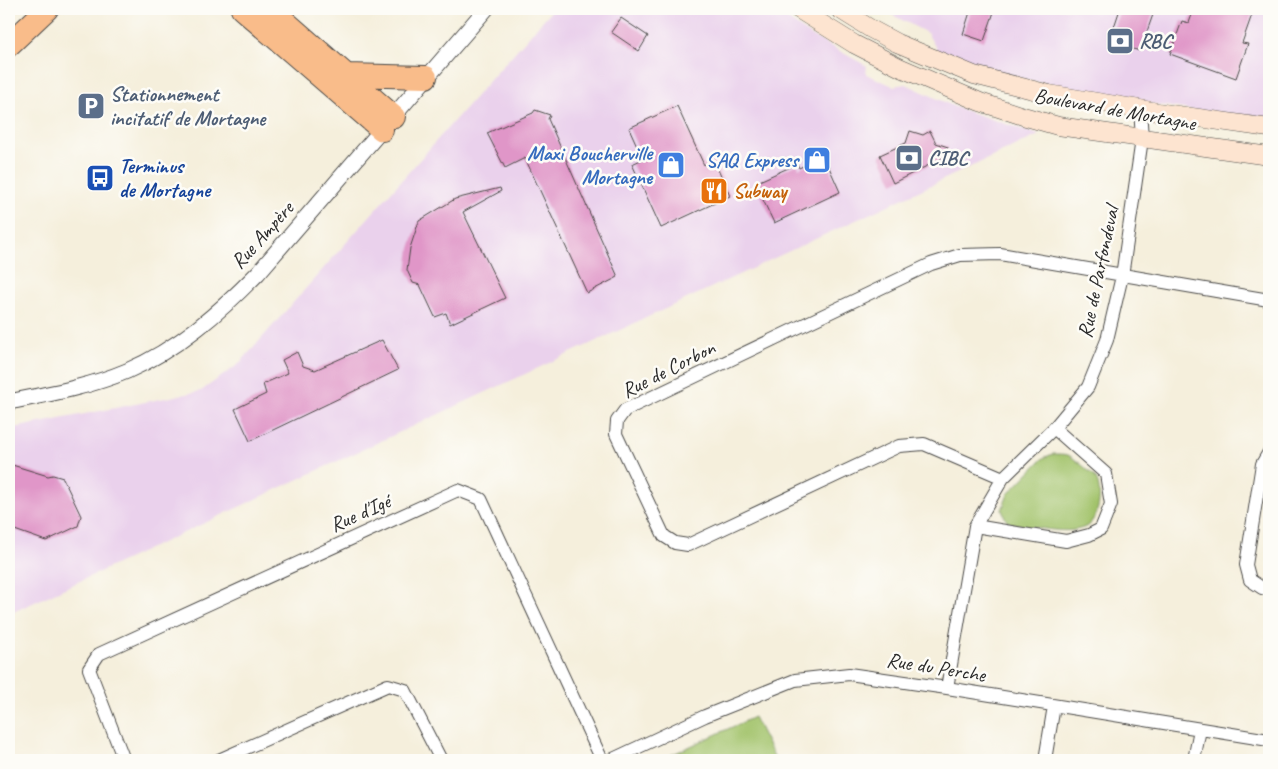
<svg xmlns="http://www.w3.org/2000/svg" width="1278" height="769" viewBox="0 0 1278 769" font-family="Caveat,sans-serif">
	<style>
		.built { fill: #ead1ec }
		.green { fill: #a2c36b; stroke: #66774b }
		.building { fill: #e096c8 }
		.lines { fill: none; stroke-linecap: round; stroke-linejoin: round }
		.minor-casing { stroke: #494846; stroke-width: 14 }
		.tertiary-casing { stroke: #494846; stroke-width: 17 }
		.secondary-casing { stroke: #494846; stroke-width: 19 }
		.motorway-casing { stroke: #494846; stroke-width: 24 }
		.minor { stroke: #fff; stroke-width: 12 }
		.tertiary { stroke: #fff; stroke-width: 15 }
		.secondary { stroke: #fde4d0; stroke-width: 18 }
		.motorway { stroke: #f9bc8a; stroke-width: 22 }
		.labels { text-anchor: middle; stroke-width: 5; stroke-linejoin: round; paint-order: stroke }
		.service-label { font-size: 21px; font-weight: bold; fill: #4e5e75; stroke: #fdfcf7; text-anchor: start }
		.street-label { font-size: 21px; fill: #2b2b2b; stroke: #fdfcf7 }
		.shop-label { font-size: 21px; font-weight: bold; fill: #366cbe; stroke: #fdfcf7; text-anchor: end }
		.transit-label { font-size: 21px; font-weight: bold; fill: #164399; stroke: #fdfcf7; text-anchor: start }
		.food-label { font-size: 21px; font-weight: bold; fill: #c56008; stroke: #fdfcf7; text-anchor: start }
	</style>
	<rect width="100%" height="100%" fill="#fdfcf7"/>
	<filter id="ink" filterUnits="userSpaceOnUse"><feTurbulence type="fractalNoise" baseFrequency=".02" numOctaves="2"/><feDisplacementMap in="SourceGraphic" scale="10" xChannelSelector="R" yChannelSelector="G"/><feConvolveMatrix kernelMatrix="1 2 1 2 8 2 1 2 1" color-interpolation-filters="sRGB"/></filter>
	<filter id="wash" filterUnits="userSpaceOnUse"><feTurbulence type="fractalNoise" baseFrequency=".0096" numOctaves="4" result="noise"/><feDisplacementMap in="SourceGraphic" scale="20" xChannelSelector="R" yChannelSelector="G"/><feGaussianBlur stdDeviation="1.12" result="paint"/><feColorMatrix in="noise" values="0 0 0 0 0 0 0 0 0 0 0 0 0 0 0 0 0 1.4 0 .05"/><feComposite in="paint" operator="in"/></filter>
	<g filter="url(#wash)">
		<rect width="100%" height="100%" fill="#f5efdc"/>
		<path class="built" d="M553 9H772L812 36 867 66 866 74 893 86 906 84 955 107 1039 135 9 614V429L201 391 239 364Z
			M881 9H1269V123L1099 95 995 73 939 53 927 33Z"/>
		<path class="green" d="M1053 454C1058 454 1064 454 1068 455 1073 457 1093 474 1095 477 1104 490 1099 523 1083 528 1064 535 1030 526 1010 523L1006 520 1002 510 1008 494 1043 458Z
			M754 717 776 760H660Z"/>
		<g id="blocks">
			<path class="building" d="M971 9H995L984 41 963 34Z
				M1120 9H1155L1140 51 1109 42Z
				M1194 9H1254L1242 43 1248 44 1236 78 1170 54 1182 21 1189 23Z
				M621 18 648 36 639 51 611 32Z
				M677 106 704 165 714 161 730 196 661 228 632 164 643 159 629 128Z
				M535 110 550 115 548 119 618 277 587 293 525 158 505 168 487 133 533 113Z
				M910 131 923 135 930 131 936 143 948 147 943 158 893 183 880 155 906 143Z
				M824 156 840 192 774 223 755 183 797 164 799 168Z
				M500 188 501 191 463 212 505 298 450 324 446 313 435 317 420 285 413 283 407 270 410 248 419 221 455 199Z
				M382 340 398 370 250 441 235 409 266 394 263 384 288 373 282 360 297 352 303 366 315 370Z
				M9 464 48 476 53 475 63 478 81 516 78 526 46 541 9 528Z"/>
		</g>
	</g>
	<g filter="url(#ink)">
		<use href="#blocks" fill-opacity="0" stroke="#494846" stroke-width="1"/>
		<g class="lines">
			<defs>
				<path id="minor" d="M1269 452 1262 464 1246 565 1250 580 1262 588 1269 590
					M1003 478 924 444 899 446 688 545 675 543 664 536 616 434 617 421 625 410 931 264 960 255 1000 254 1269 300
					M975 526 1066 541 1089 535 1101 529 1111 504 1106 474 1054 428
					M947 688 975 526 1003 478 1054 428 1088 387 1107 340 1122 276 1141 146 1142 138 1140 109
					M124 760 89 669 99 654 458 490 481 499 602 760
					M219 760 388 685 405 690 441 760
					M611 760 705 716 795 680 849 674 947 688 1269 740
					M1045 760 1054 706
					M1194 760 1200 729"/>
				<path id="tertiary" d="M9 402C49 394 89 387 127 371 178 349 220 312 258 273L486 9"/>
				<path id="secondary" d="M798 9 854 44 899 67 980 102 1023 116 1058 126 1269 156
					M839 9 871 29 897 43 974 75 1049 94 1164 113 1269 128"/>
				<path id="motorway" d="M242 9 382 130
					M271 9 394 117
					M9 45 47 9
					M347 75 426 77"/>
			</defs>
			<use href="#minor" class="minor-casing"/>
			<use href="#tertiary" class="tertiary-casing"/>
			<use href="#secondary" class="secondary-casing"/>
			<use href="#motorway" class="motorway-casing"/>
			<use href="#minor" class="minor"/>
			<use href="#tertiary" class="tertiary"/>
			<use href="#secondary" class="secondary"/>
			<use href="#motorway" class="motorway"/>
		</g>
	</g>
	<defs>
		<symbol id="bank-square" viewBox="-11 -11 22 22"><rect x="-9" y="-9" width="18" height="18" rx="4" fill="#5c6f8a" stroke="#fdfcf7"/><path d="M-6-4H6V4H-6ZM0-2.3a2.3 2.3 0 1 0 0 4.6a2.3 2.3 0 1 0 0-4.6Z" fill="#fff"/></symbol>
		<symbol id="parking-square" viewBox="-11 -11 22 22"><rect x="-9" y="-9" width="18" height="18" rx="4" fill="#5c6f8a" stroke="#fdfcf7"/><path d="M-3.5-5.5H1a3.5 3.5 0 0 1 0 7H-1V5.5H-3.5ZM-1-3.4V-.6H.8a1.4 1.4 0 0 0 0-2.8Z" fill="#fff"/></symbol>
		<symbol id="shop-square" viewBox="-11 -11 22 22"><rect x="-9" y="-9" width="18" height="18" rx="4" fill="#3f7fe0" stroke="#fdfcf7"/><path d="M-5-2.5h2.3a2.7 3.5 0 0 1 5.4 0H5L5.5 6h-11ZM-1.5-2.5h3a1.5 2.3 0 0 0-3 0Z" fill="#fff"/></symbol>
		<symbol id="bus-square" viewBox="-11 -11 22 22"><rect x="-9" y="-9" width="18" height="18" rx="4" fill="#1a4fb4" stroke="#fdfcf7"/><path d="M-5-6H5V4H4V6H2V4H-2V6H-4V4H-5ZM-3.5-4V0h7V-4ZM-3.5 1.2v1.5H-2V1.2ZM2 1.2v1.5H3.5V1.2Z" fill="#fff"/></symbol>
		<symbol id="restaurant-square" viewBox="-11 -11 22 22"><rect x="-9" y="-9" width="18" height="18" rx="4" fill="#e8710a" stroke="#fdfcf7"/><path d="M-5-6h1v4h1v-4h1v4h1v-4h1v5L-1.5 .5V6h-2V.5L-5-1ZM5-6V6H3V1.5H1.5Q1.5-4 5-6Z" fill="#fff"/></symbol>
	</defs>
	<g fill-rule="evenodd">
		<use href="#bank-square" x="1104" y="25" width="32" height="32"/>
		<use href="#parking-square" x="75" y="90" width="32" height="32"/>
		<use href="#bank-square" x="893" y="142" width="32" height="32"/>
		<use href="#shop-square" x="801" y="144" width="32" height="32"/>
		<use href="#shop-square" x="655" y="149" width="32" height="32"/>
		<use href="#bus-square" x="84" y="162" width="32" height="32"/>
		<use href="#restaurant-square" x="698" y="175" width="32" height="32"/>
	</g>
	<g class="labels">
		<g class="service-label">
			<text x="1139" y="48">RBC</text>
			<text x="110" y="101">Stationnement<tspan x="110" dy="24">incitatif de Mortagne</tspan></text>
			<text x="928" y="165">CIBC</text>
		</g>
		<g class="street-label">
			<text transform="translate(1115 109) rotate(10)" y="7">Boulevard de Mortagne</text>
			<text transform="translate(262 235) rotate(-48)" y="7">Rue Ampère</text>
			<text transform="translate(1098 272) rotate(-78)" y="7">Rue de Parfondeval</text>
			<text transform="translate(668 369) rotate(-27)" y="7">Rue de Corbon</text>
			<text transform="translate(360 513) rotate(-24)" y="7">Rue d'Igé</text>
			<text transform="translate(936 667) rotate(9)" y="7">Rue du Perche</text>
		</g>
		<g class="shop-label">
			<text x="652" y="160">Maxi Boucherville<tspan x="652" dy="24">Mortagne</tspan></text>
			<text x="798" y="167">SAQ Express</text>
		</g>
		<g class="transit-label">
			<text x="119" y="173">Terminus<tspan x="119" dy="24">de Mortagne</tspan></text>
		</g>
		<g class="food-label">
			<text x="733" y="198">Subway</text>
		</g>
	</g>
	<rect width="1278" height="769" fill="none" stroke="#fdfcf7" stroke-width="30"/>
</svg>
